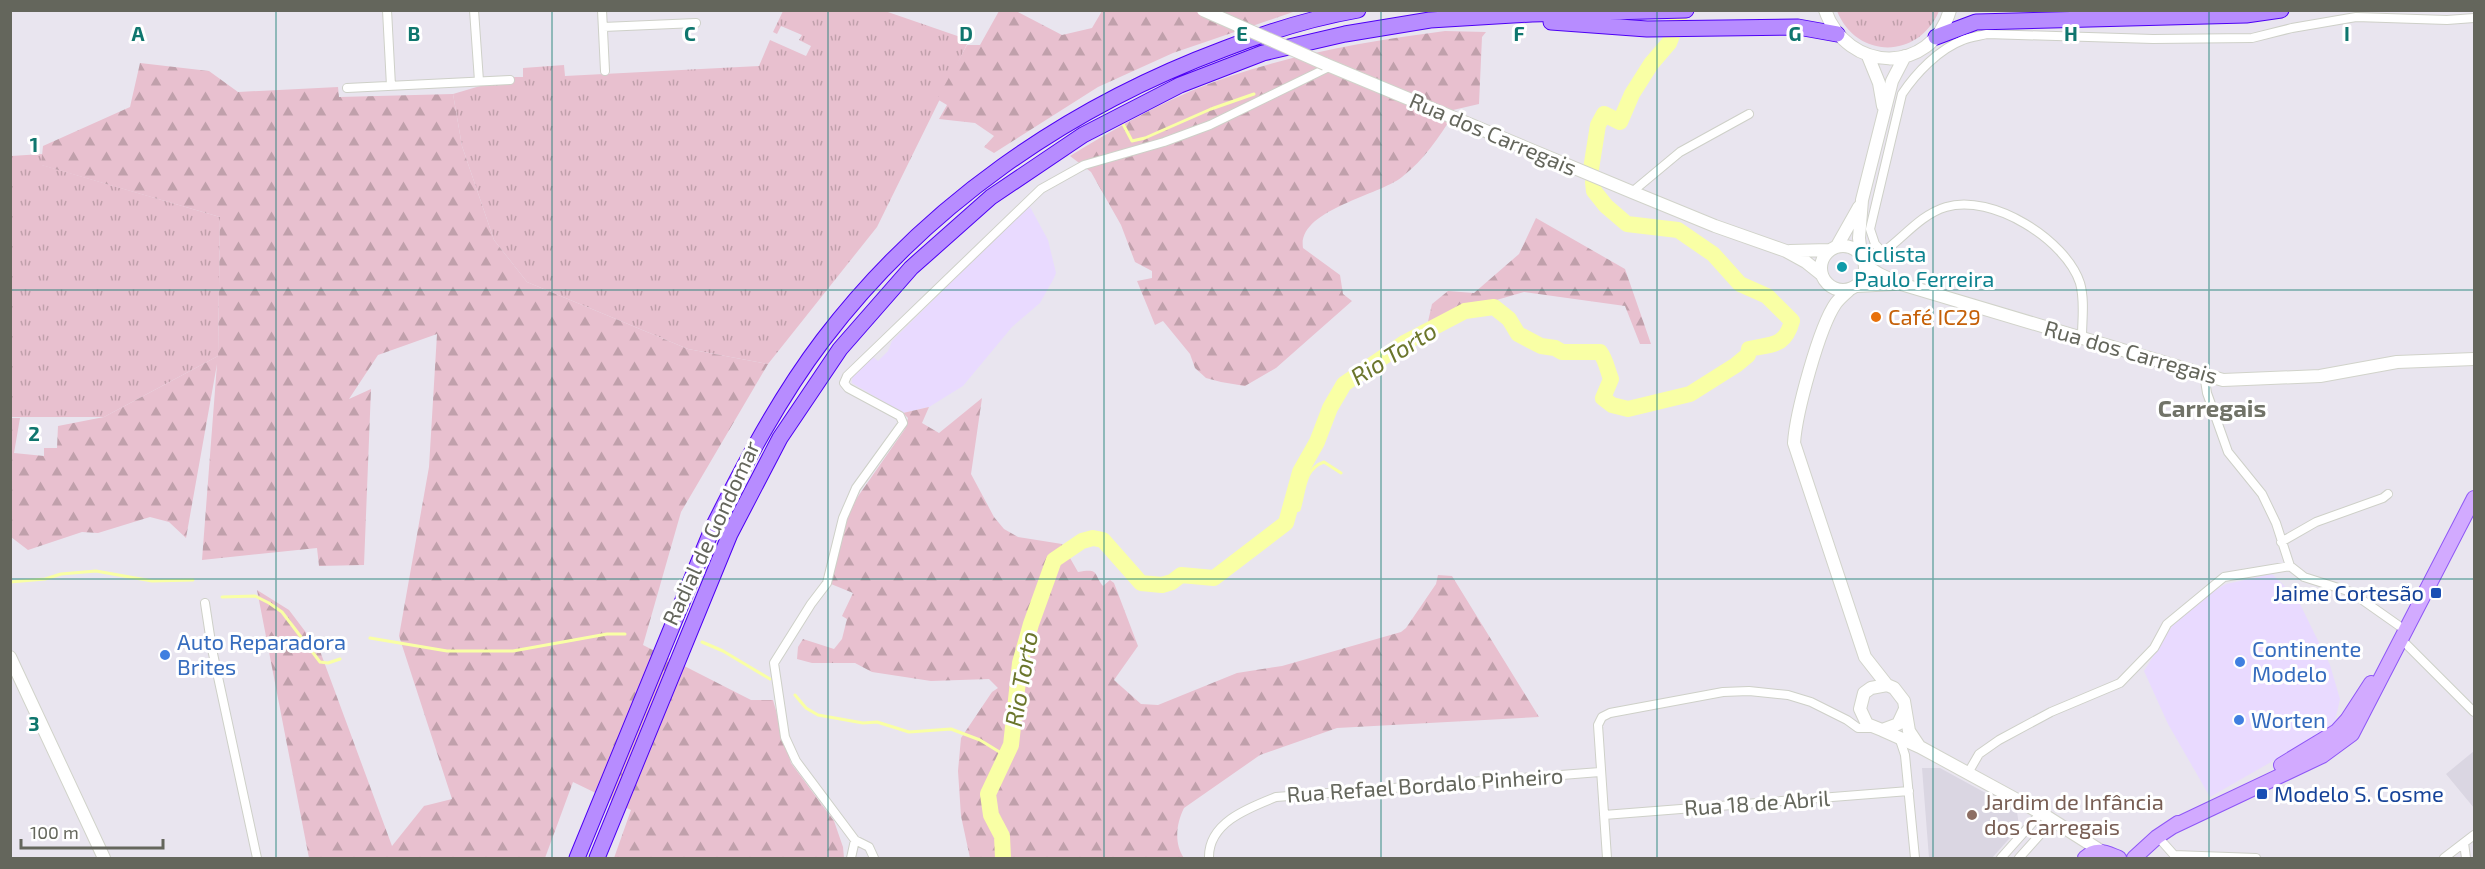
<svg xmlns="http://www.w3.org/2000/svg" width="2485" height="869" viewBox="0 0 2485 869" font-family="'Exo 2',sans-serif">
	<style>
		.commercial { fill: #e9daff }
		.education { fill: #dad6e2 }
		.grass { fill: url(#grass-tufts) }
		.forest { fill: url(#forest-firs) }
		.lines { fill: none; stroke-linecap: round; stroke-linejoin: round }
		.stream { stroke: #f9ffa5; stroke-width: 3 }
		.river { stroke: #f9ffa5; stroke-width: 16 }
		.street-casing { stroke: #ced0c8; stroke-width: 10 }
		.secondary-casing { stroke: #d1d3ca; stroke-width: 14 }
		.primary-casing { stroke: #8e57f6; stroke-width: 16 }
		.highway-casing { stroke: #4d00f4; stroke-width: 17 }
		.street { stroke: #fff; stroke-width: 8 }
		.secondary { stroke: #fff; stroke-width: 12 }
		.primary { stroke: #d2aaff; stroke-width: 14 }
		.highway { stroke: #b78cff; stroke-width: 15 }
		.secondary-bridge-casing { stroke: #d1d3ca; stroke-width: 14; stroke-linecap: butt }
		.secondary-bridge { stroke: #fff; stroke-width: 12 }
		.grid { fill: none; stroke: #0f766e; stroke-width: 1.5; stroke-opacity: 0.55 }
		.culture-dot { fill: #0f9aa8; stroke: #fff; stroke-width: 2 }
		.food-dot { fill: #e8710a; stroke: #fff; stroke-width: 2 }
		.transit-dot { fill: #1a4fb4; stroke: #fff; stroke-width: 2 }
		.shop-dot { fill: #3f7fe0; stroke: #fff; stroke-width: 2 }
		.education-dot { fill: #8d6e63; stroke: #fff; stroke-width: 2 }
		.labels { text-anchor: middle; stroke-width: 6; stroke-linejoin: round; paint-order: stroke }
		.street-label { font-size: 22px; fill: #64665c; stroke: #fff }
		.culture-label { font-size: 22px; fill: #0d838f; stroke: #fff; text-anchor: start }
		.food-label { font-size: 22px; fill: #c56008; stroke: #fff; text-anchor: start }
		.transit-label { font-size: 22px; fill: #164399; stroke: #fff; text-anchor: end }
		.shop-label { font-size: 22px; fill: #366cbe; stroke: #fff; text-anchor: start }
		.education-label { font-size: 22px; fill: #785e54; stroke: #fff; text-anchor: start }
		.water-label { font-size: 24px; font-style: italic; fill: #6b762c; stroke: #fff }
		.neighbourhood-label { font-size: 24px; font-weight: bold; fill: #717368; stroke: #fff }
		.grid-label { font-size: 20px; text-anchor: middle; font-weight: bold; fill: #0f766e; stroke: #fff; stroke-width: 6; stroke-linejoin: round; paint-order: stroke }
	</style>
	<defs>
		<pattern id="grass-tufts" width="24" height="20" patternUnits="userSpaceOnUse" patternTransform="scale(1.5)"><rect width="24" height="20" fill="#e8c0cf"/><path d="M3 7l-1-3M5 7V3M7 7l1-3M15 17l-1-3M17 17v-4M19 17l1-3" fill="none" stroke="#c0a0ab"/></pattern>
		<pattern id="forest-firs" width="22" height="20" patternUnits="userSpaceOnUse" patternTransform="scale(1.5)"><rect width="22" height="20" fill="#e8c0cf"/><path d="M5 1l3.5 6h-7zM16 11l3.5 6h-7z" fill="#c0a0ab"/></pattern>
	</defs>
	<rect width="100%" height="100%" fill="#e9e5ef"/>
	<path class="commercial" d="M1029 205 1048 240 1056 273 1054 278 1040 303 1012 327 963 386 929 407 903 413 852 383V375L873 357 878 361 888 351 892 341Z
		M2272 574 2297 598 2330 665 2340 699 2334 726 2210 797 2168 724 2144 671 2172 626 2203 597 2226 584Z"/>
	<path class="education" d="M2474 751V808L2446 774Z
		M1922 768H1940L2013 808 2017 812 2019 825 2016 831 1992 858H1929Z"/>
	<path class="grass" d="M793 10 885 11 969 40 877 227 768 364 688 349 527 282 494 240 462 146 453 94 511 77H523V68L564 65 565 76 759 66 770 40 806 56 811 46 799 40 802 35 781 26 777 34 773 32 783 11Z
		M1837 11H1939C1919 59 1857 60 1837 11Z
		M42 154V165L220 217 218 356 104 417H11V156Z"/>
	<path class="forest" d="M999 11H1016L1062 35 1092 28 1102 11H1296L1173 53 1098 87 994 153 984 147 994 136 975 123 939 119 947 105 937 99 967 45H980Z
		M1445 31 1486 32 1482 37 1479 104 1453 110 1454 114C1438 138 1425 159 1402 177 1378 196 1297 210 1303 248L1340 275 1343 294 1352 301 1276 368 1245 386 1221 382 1206 378 1195 368 1190 354 1163 321 1155 325 1137 281 1152 278V271L1135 262 1121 225 1091 172 1070 156C1109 132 1149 109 1191 91 1269 58 1361 42 1445 31Z
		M140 63 209 71 238 92 338 87 339 97 453 94 462 146 494 240 527 282 688 349 768 364 681 512 643 645 751 700H773L791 763 834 821 843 847 844 858H614L631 810 573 782 545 858H309L257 590 289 610 320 651 392 846 424 806 452 799 399 636 429 467 437 334 378 355 349 399 371 389 364 565 319 566 317 548 202 560 217 364 186 538 169 522 150 517 98 533 82 532 28 550 11 537 10 418H20L14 453 44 456V448H57L58 426 104 417 218 356 220 217 41 165 43 146 130 107Z
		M1536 218 1625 269 1651 344H1640L1625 306 1524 292 1462 310 1427 326 1432 304 1448 291 1474 293 1519 254Z
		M982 398 971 474 994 517 1004 529 1018 537 1062 544 1078 572C1100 568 1093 574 1103 586L1110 580 1114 583 1138 646 1114 680 1141 704 1158 705 1237 673 1282 666 1401 632 1406 628 1436 584 1438 575 1452 576 1539 717 1337 728 1260 755 1184 808C1176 824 1174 844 1184 858H970L961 816 958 771 961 738 992 692 998 688 989 679 931 681 872 672 855 663H812L797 659 798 647 803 639 834 649 842 639 847 619 842 616 853 593 831 584 837 543 854 502 905 429 908 418 903 413 929 407 922 423 939 433Z"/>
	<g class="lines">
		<path class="stream" d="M1123 124 1132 141 1145 138 1211 109 1254 94
			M1288 513 1299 510C1305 492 1303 469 1324 462L1341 473
			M10 582 45 579 61 574 96 571 152 581 193 580
			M222 597 255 596 269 603 282 612 320 662 328 663 340 659
			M370 638 447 651H513L607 634H625
			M702 642 723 651 770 679
			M795 695 806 708 818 715 863 723 877 722 909 732 951 729 980 740 1006 756"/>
		<path class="river" d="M1591 169 1598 125 1604 114 1620 122 1632 94 1651 64 1669 43 1682 10
			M1003 858 1002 836 991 815 988 794 1011 745 1020 663 1031 624 1054 560 1082 541 1093 538 1103 540 1141 583 1162 585 1172 582 1181 575 1214 578 1286 523 1300 472 1317 442 1330 408 1344 384 1404 343 1465 311 1494 307 1509 319 1518 334 1541 346 1555 348 1562 352H1600C1606 360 1607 369 1611 379L1603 398 1612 405 1628 409 1690 394 1736 365 1748 355 1749 349C1772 344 1785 347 1792 321L1767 296 1740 284 1713 254 1678 230 1627 224 1606 206 1594 191 1593 182"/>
		<defs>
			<path id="street" d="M387 10 391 86
				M474 10 479 81
				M602 10 605 71
				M603 27 696 23
				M347 88 510 80
				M1632 192 1680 152 1749 114
				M1884 254 1875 244 1870 229 1902 94C1916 73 1939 49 1963 40 1970 37 1979 36 1987 34L2153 39 2252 38 2292 28 2356 17 2447 20 2474 18
				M1864 260C1892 256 1912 217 1946 207 1992 193 2066 240 2080 283 2085 300 2082 320 2082 337
				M2204 374 2207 393 2228 452 2262 494 2276 523 2290 566 2304 577 2351 592 2405 630
				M2281 542 2316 522 2383 498 2388 494
				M205 603 212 649 257 858
				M2401 639 2474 712
				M1899 737 1905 755 1915 858
				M1968 773 1979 754 1999 740 2051 712 2120 683 2154 648 2167 624 2224 577 2290 566
				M1604 815 1909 791
				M2158 837 2174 855 2256 858
				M2464 843 2466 858
				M851 858 855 840
				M874 858 869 847 855 840 796 761 785 737 774 663 811 604 827 583 843 518 856 488 903 423 900 416 848 388 844 383 847 376 1041 189 1084 165 1164 142 1210 125 1331 66
				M1209 858C1208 823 1248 808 1276 797L1600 772
				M1607 858 1598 725 1602 717 1610 713 1723 692 1749 691 1788 695 1811 702 1847 720 1858 728H1874
				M2001 858 2041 813
				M2019 858 2053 820
				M2444 858 2474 835"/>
			<path id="secondary" d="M1825 10C1847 73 1931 76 1950 10
				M1868 56 1879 83 1883 106
				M1325 64 1632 192 1715 226 1786 251 1806 262 1821 274
				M1821 268a22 22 0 1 1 44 0a22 22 0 1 1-44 0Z
				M1837 246 1859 207
				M1790 251 1829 250
				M1861 254 1859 238 1862 200 1892 81 1905 56
				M1865 265 1879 274 1901 284 2223 380 2320 376 2397 362 2474 359
				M1857 286 1894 284
				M1849 290C1845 294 1840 298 1836 303 1819 327 1796 413 1794 443L1865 657 1887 685
				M10 657 104 858
				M1905 709 1898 724 1882 730 1867 724 1860 709 1864 693 1871 688 1887 685 1894 688 1904 701 1909 731 1919 746
				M1882 730 1920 747 2041 813 2101 851"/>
			<path id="primary" d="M2281 765 2337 731 2347 720 2371 683
				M2172 827 2322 756 2352 734 2474 498
				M2085 858C2097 847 2106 853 2119 858
				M2134 858 2157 837 2178 823"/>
			<path id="highway" d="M1551 22 1647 29 1798 27 1837 34
				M1936 37 1976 22 2246 15 2281 10
				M577 858 713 527C745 463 779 398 823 340 925 206 1066 108 1224 49 1267 32 1312 18 1358 10
				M597 858 730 534 780 438 840 349 911 268 991 197 1083 135 1180 85 1263 53 1345 34 1430 20 1532 14 1686 10"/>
		</defs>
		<use href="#street" class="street-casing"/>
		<use href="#secondary" class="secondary-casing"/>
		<use href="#primary" class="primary-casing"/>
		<use href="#highway" class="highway-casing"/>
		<use href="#street" class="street"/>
		<use href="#secondary" class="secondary"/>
		<use href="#primary" class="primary"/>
		<use href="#highway" class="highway"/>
		<defs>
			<path id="secondary-bridge" d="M1203 10 1325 64"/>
		</defs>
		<use href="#secondary-bridge" class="secondary-bridge-casing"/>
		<use href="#secondary-bridge" class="secondary-bridge"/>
	</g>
	<path class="grid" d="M276 10V858M552 10V858M828 10V858M1104 10V858M1381 10V858M1657 10V858M1933 10V858M2209 10V858M10 290H2474M10 579H2474"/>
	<circle class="culture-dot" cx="1842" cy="267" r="6"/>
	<circle class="food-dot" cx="1876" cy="317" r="6"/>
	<g class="transit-dot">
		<rect x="2430" y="587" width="12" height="12" rx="3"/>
		<rect x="2256" y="788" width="12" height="12" rx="3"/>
	</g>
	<g class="shop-dot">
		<circle cx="165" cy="655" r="6"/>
		<circle cx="2240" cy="662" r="6"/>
		<circle cx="2239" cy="720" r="6"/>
	</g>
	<circle class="education-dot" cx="1972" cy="815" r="6"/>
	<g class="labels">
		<g class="street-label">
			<text transform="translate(1493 134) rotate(23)" y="8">Rua dos Carregais</text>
			<text transform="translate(2131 352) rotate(16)" y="8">Rua dos Carregais</text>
			<text transform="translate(711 533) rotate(-65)" y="8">Radial de Gondomar</text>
			<text transform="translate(1425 785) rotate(-4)" y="8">Rua Refael Bordalo Pinheiro</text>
			<text transform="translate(1757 803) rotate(-4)" y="8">Rua 18 de Abril</text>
		</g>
		<g class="culture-label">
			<text x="1854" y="262">Ciclista<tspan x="1854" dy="25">Paulo Ferreira</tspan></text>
		</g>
		<g class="food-label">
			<text x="1888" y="325">Café IC29</text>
		</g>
		<g class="transit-label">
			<text x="2424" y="601">Jaime Cortesão</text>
			<text x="2274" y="802" text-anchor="start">Modelo S. Cosme</text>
		</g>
		<g class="shop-label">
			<text x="177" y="650">Auto Reparadora<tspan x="177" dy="25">Brites</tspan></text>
			<text x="2252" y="657">Continente<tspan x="2252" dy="25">Modelo</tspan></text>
			<text x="2251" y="728">Worten</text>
		</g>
		<g class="education-label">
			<text x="1984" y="810">Jardim de Infância<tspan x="1984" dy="25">dos Carregais</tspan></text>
		</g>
		<g class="water-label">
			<text transform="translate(1394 354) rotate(-32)" y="8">Rio Torto</text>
			<text transform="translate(1022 679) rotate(-80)" y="8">Rio Torto</text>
		</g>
		<g class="neighbourhood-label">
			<text x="2212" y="417">Carregais</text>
		</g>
	</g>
	<g class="grid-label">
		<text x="138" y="41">A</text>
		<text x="414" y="41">B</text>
		<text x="690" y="41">C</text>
		<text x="966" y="41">D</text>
		<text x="1242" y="41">E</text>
		<text x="1519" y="41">F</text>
		<text x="1795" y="41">G</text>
		<text x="2071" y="41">H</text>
		<text x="2347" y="41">I</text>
		<text x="34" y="152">1</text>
		<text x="34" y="441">2</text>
		<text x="34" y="731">3</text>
	</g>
	<rect width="2485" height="869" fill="none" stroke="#64665c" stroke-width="24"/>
	<path d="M21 839v9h142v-9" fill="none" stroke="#64665c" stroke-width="3"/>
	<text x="30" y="839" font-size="18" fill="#64665c" stroke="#ffffff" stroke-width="4.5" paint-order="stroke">100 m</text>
</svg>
